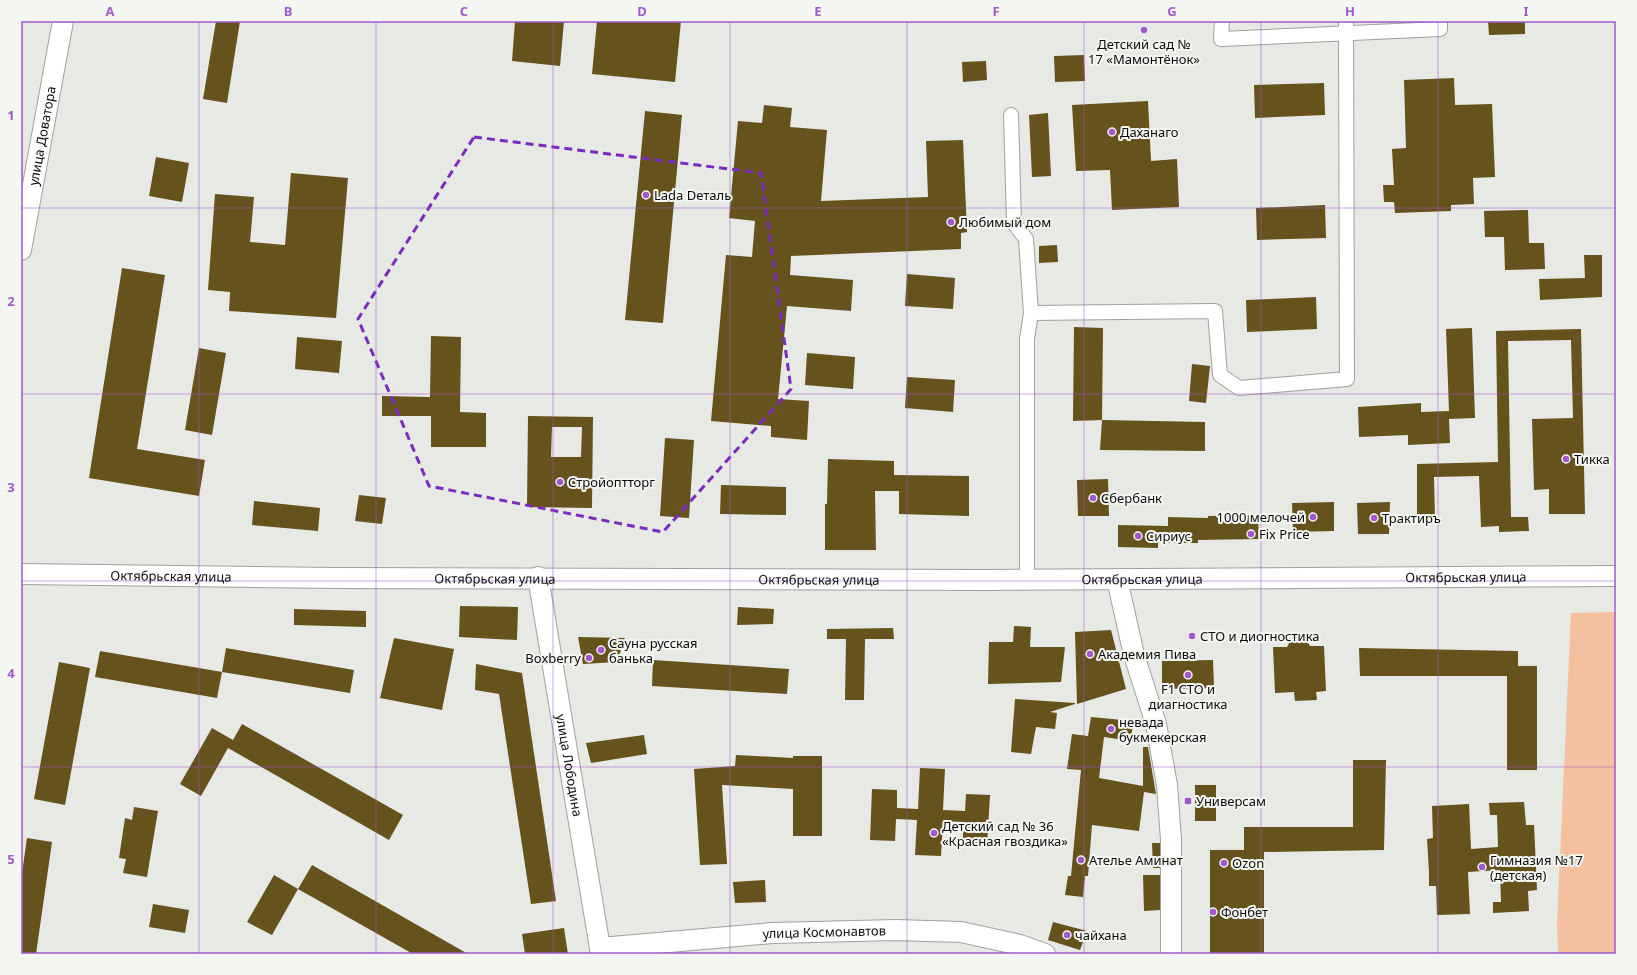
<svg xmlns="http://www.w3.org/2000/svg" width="1637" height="975" viewBox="0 0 1637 975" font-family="'Noto Sans',sans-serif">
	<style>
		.green { fill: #f4c1a0 }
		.building { fill: #65521c; fill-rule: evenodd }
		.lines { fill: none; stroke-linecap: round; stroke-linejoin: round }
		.street-casing { stroke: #9fa19d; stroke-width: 16 }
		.secondary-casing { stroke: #9fa19d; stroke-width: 22 }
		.street { stroke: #fff; stroke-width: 14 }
		.secondary { stroke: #fff; stroke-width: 20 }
		.marked { fill: none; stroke: #7b2cbf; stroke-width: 3; stroke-dasharray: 8 5; stroke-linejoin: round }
		.grid { fill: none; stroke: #a158cc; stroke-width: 1; stroke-opacity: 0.55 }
		.poi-dot { fill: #a158cc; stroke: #f4f6f1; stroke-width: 1.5 }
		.labels { text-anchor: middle; stroke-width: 4; stroke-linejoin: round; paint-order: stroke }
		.poi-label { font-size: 13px; fill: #0b0c0a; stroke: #f4f6f1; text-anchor: start }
		.street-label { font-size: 13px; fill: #0b0c0a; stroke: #f4f6f1 }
		.neatline { fill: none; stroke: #a158cc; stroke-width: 1.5 }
		.grid-label { font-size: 13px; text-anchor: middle; font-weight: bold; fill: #a158cc }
	</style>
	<rect width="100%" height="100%" fill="#e7e9e4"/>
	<path class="green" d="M1616 612V954H1558L1557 923 1571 613Z"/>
	<path class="building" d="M216 21H240L227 103 203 99Z
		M515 21H564L560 66 512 61Z
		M597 21H681L675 82 592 74Z
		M1488 21H1525V34L1489 35Z
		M1084 55 1085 81 1055 82 1054 56Z
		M986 61 987 80 963 82 962 62Z
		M1454 78 1455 105 1492 104 1495 177 1473 178 1474 204 1451 205V211L1395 213 1394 202H1384L1383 185H1394L1392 149 1406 148 1404 80Z
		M1324 83 1325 115 1255 118 1254 85Z
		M1148 101 1151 161 1177 159 1179 207 1112 210 1110 170 1076 171 1072 105Z
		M764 105 792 108 790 127 827 130 821 201 928 197 926 141 963 140 967 232 961 233V249L791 256 790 275 853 280 851 311 787 306 778 399 809 401 807 440 771 437V426L711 421 726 255 752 257 755 221 729 218 738 121 762 123Z
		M645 111 682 115 663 323 625 320Z
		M1048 113 1051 176 1032 177 1029 115Z
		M156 157 189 163 182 202 149 196Z
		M291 173 348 178 336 318 229 311 230 292 208 290 215 194 254 197 250 242 285 245Z
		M1325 205 1326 238 1257 240 1256 208Z
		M1528 210 1529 243H1544L1545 269 1505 270 1504 237H1485L1484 211Z
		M1057 245 1058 262 1039 263V246Z
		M1584 255H1602V297L1540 300 1539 279 1585 278Z
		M122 268 165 275 137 449 205 460 199 496 89 478Z
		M907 274 955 278 953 309 905 306Z
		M1316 297 1317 329 1247 332 1246 300Z
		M1074 327 1103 328 1102 420 1073 421Z
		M1472 328 1475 418 1449 419 1450 443 1408 445V435L1359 437 1358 407 1421 403V412L1449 411 1446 329Z
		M1581 329 1585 514H1549V489L1534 490 1532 419 1573 418 1571 340 1508 341 1511 517H1528L1529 531 1499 532V526L1481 527 1479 476 1434 477 1435 518 1417 519V464L1498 462 1496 331Z
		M431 336 461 337 460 412 486 413V447H431V416H382V396L430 397Z
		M297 337 342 341 339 373 295 369Z
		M199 348 226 353 212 435 185 430Z
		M807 353 855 357 853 389 805 385Z
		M1192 364 1210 366 1206 403 1189 401Z
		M907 377 955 380 953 412 905 408Z
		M528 416 593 417 592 508 527 507ZM552 427H582L581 457H551Z
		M1102 420 1205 422V451L1100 450Z
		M665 438 694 440 689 518 660 516Z
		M828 459 894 461V475L969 476V516L899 514V491H875L876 550H825V504H827Z
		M1108 479 1109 516H1078L1077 480Z
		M721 485 786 487V515L720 514Z
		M359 495 386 498 382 524 355 521Z
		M254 501 320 508 318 531 252 525Z
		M1334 502V531L1293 532 1292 503Z
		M1390 502 1389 534H1358L1357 503Z
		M1258 515 1259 539 1198 540V543H1158V548L1118 547V525L1168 526V517L1208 518V516Z
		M460 606 518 607 517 640 459 637Z
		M738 607 774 609 773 624 737 625Z
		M294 609 366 611V627L294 625Z
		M1014 626 1031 627 1030 647H1065L1061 682 988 684 989 642H1013Z
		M893 628 894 639H865L864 700H845L846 639H827V629Z
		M1111 630 1126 689 1077 704 1075 632Z
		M1294 634H1302L1310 646H1324L1326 691 1316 692 1317 700 1295 701 1294 692 1275 693 1273 647H1287Z
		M578 637 625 638 617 662 583 664Z
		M394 638 454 649 442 710 380 698Z
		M226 648 354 670 350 693 222 672Z
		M1359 648 1518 651V666H1537V770H1507V676H1360Z
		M100 651 222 672 217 698 95 677Z
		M653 660 789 669 787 694 652 686Z
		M1213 660 1214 688 1162 689V661Z
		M59 662 90 668 65 805 34 799Z
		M476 664 522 673 556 901 531 904 499 694 475 690Z
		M1015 699 1075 703V704L1050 712 1057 713 1055 729 1036 727 1031 754 1011 752Z
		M1091 717 1133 721 1131 741 1104 737 1099 778 1143 786V747H1148L1156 794 1144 792 1139 831 1092 825 1088 876H1085L1083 897 1065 895 1068 876H1071L1081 770 1067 769 1072 734 1088 736Z
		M242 724 403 815 389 840 228 748 201 796 180 784 212 728 233 740Z
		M644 735 647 754 591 763 586 743Z
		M736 755 793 758V756H822V836H793V789L722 785 727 864 700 865 694 769 735 766Z
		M1353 760H1386L1384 850 1264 852V954H1210V850H1244V827H1353Z
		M920 768 945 769 943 810 965 811 966 794 990 795 987 846 963 845V822L943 821 941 856 915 855 917 820 896 819 895 841 870 840 872 789 897 790V808L918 809Z
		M1195 785H1216V821H1195Z
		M1524 802 1526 825H1534L1537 890 1528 891 1529 911 1493 913V902H1501L1500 870 1468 872 1470 914 1437 915 1436 886H1429V872L1427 839 1433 838 1432 806 1469 804 1471 849 1498 847 1497 815H1490L1489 803Z
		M134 807 158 811 147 877 123 873 126 859 119 858 125 818 132 820Z
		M27 838 52 842 36 954H21V880Z
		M1152 843H1160V868H1153Z
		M312 865 468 954H413L298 889Z
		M274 875 298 889 272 935 247 922Z
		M1143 875H1160V910L1144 911Z
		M765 880 766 902 735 903 733 882Z
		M153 904 189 910 185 933 149 927Z
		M1053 922 1087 931 1080 950 1048 940Z
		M564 928 568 954H525L522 934Z"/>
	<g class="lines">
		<defs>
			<path id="street" d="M1222 21 1221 39 1440 29V21
				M1011 115 1014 223 1026 239 1031 313 1027 339V578
				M1031 313 1215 311 1220 375 1239 388 1347 379 1346 21"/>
			<g id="secondary">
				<path id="s1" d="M21 250 63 21"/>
				<path id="s2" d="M21 574 334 578 984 580 1616 576"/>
				<path id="s3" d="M538 577 601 954"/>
				<path d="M1117 579 1134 655 1156 724 1167 785 1171 840V954"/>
				<path id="s4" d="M600 948 772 933 896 930 961 932 1020 945 1045 954"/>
			</g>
		</defs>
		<use href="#street" class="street-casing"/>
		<use href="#secondary" class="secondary-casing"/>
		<use href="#street" class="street"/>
		<use href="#secondary" class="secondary"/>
	</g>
	<path class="marked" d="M474 137 761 173 791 389 663 532 429 486 358 319Z"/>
	<path class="grid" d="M199 21V954M376 21V954M553 21V954M730 21V954M907 21V954M1084 21V954M1261 21V954M1438 21V954M21 208H1616M21 394H1616M21 581H1616M21 767H1616"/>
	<g class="poi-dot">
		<circle cx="1144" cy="30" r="4"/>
		<circle cx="1112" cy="132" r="4"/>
		<circle cx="646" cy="195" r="4"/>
		<circle cx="951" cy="222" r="4"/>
		<circle cx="1566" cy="459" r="4"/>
		<circle cx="560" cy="482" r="4"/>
		<circle cx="1093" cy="498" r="4"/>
		<circle cx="1313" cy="517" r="4"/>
		<circle cx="1374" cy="518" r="4"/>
		<circle cx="1251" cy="534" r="4"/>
		<circle cx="1138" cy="536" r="4"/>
		<circle cx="1192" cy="636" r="4"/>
		<circle cx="601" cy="650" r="4"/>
		<circle cx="1090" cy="654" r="4"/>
		<circle cx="589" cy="658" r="4"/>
		<circle cx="1188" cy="675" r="4"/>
		<circle cx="1111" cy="729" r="4"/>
		<rect x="1184" y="797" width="8" height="8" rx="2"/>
		<circle cx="934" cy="833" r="4"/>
		<circle cx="1081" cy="860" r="4"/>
		<circle cx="1224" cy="863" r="4"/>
		<circle cx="1482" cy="867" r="4"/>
		<circle cx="1213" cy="912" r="4"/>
		<circle cx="1067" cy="935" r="4"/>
	</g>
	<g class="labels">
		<g class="poi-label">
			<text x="1144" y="49" text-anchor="middle">Детский сад №<tspan x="1144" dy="15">17 «Мамонтёнок»</tspan></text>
			<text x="1120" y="137">Даханаго</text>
			<text x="654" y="200">Lada Dеталь</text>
			<text x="959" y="227">Любимый дом</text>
			<text x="1574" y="464">Тикка</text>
			<text x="568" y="487">Стройоптторг</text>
			<text x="1101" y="503">Сбербанк</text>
			<text x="1305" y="522" text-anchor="end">1000 мелочей</text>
			<text x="1382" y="523">Трактиръ</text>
			<text x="1259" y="539">Fix Price</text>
			<text x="1146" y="541">Сириус</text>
			<text x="1200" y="641">СТО и диогностика</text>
			<text x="609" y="648">Сауна русская<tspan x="609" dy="15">банька</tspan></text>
			<text x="1098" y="659">Академия Пива</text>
			<text x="581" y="663" text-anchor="end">Boxberry</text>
			<text x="1188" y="694" text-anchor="middle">F1 СТО и<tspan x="1188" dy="15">диагностика</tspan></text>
			<text x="1119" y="727">невада<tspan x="1119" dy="15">букмекерская</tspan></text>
			<text x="1196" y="806">Универсам</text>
			<text x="942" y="831">Детский сад № 36<tspan x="942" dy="15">«Красная гвоздика»</tspan></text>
			<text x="1089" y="865">Ателье Аминат</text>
			<text x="1490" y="865">Гимназия №17<tspan x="1490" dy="15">(детская)</tspan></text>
			<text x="1232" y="868">Ozon</text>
			<text x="1221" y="917">Фонбет</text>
			<text x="1075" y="940">чайхана</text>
		</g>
		<g class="street-label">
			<text dy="5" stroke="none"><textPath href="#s1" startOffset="116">улица Доватора</textPath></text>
			<text dy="5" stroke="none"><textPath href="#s2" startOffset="150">Октябрьская улица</textPath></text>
			<text dy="5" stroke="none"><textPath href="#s2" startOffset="1445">Октябрьская улица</textPath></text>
			<text dy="5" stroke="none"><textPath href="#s2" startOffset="474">Октябрьская улица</textPath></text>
			<text dy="5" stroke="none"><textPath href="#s2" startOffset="1121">Октябрьская улица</textPath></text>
			<text dy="5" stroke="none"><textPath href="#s2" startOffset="798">Октябрьская улица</textPath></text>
			<text dy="5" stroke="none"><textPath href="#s3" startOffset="191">улица Лободина</textPath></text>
			<text dy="5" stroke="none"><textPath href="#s4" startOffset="225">улица Космонавтов</textPath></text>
		</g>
	</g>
	<rect width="1637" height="975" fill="none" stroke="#f4f6f1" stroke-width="44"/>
	<rect x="22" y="22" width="1593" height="931" class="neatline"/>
	<g class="grid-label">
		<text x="110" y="16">A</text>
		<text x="288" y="16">B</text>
		<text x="464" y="16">C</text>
		<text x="642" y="16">D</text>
		<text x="818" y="16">E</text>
		<text x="996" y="16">F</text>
		<text x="1172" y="16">G</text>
		<text x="1350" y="16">H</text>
		<text x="1526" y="16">I</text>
		<text x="11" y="120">1</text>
		<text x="11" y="306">2</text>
		<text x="11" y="492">3</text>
		<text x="11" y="678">4</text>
		<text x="11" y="864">5</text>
	</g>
</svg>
